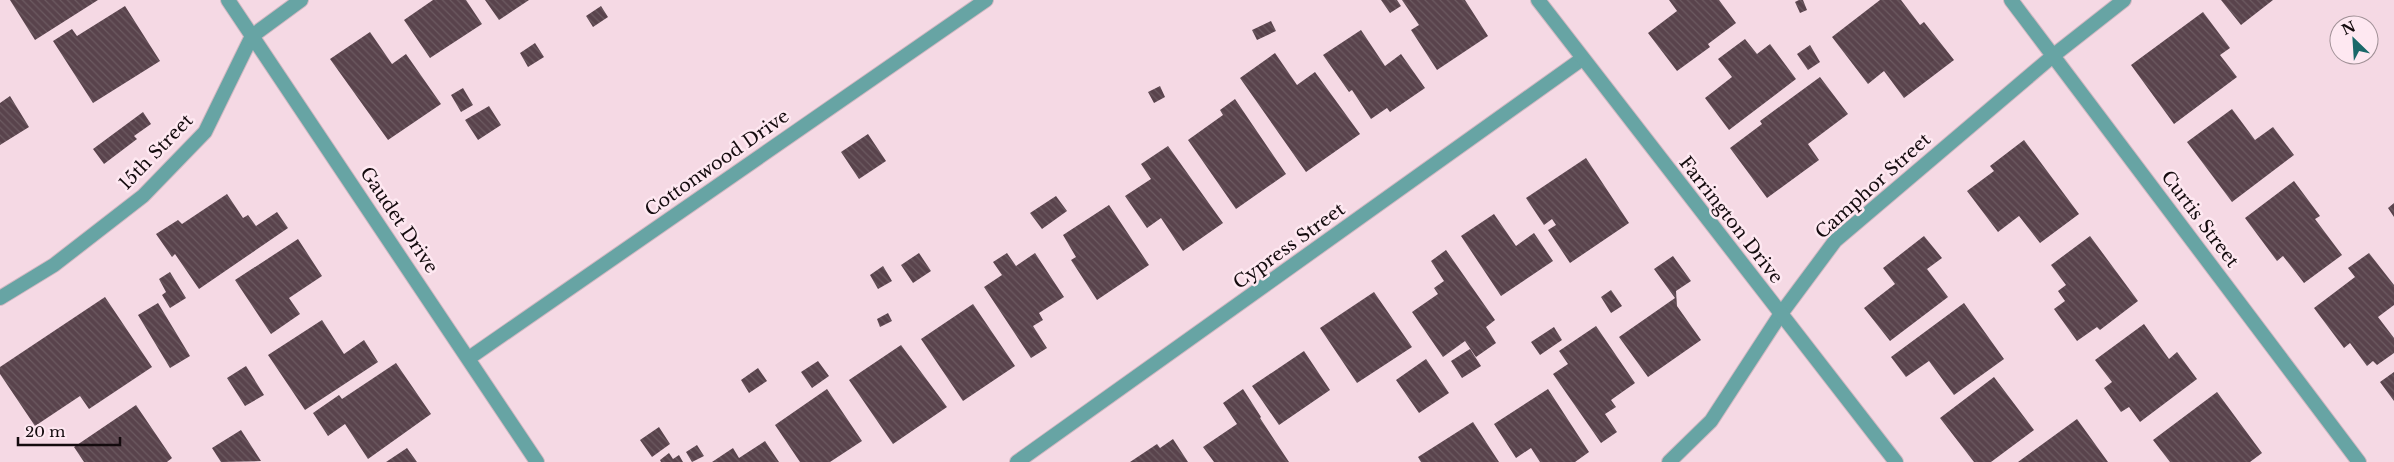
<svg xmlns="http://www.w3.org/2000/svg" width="2394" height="462" viewBox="0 0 2394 462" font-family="'Libre Baskerville',serif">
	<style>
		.building { fill: url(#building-back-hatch) }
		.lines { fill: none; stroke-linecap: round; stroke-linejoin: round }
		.minor-casing { stroke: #d1b8c2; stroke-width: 16 }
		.tertiary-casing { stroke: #d1b8c2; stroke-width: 16 }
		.minor { stroke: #67a4a4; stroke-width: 14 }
		.tertiary { stroke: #67a4a4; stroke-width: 14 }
		.labels { text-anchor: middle; stroke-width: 5; stroke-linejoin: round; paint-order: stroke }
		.street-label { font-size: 18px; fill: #140b0e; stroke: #fee8f1 }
	</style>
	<defs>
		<pattern id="building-back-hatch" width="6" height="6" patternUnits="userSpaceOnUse" patternTransform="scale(1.25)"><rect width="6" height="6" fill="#59434c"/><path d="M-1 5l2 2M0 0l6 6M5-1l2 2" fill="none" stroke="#6c5a61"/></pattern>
	</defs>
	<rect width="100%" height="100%" fill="#f5d9e4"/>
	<path class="building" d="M10 0H98L35 40Z
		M433 0H466L482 24 430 58 404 20Z
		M485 0H529L499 20Z
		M1381 0H1397L1401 6 1390 13Z
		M1402 0H1465L1488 36 1437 70 1411 30 1419 25Z
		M1669 0H1719L1736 23 1708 44 1710 47 1677 71 1648 33 1677 11Z
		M1799 0H1803L1807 10 1800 13 1795 2Z
		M1880 0H1901L1920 25 1924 22 1954 60 1904 98 1884 71 1868 84 1832 37Z
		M2221 0H2273L2241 25Z
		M125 6 160 61 93 103 53 41 72 29 77 36Z
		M601 6 608 17 593 27 586 16Z
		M2203 12 2230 48 2220 55 2237 77 2174 124 2131 65Z
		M1271 21 1276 31 1257 40 1252 30Z
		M1361 30 1385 66 1401 54 1425 88 1390 112 1387 108 1371 119 1352 90 1349 92 1323 55Z
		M370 32 392 64 406 54 441 104 388 140 330 59Z
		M1745 39 1757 54 1770 44 1796 79 1729 130 1705 98 1732 77 1718 59Z
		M535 43 544 57 528 67 520 53Z
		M1810 45 1820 62 1808 70 1797 54Z
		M1275 53 1297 85 1315 72 1360 134 1306 172 1240 78Z
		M1820 77 1848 114 1808 144 1819 160 1767 198 1730 148 1762 124 1760 121Z
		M1160 86 1165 97 1154 103 1148 92Z
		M463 88 473 105 461 112 451 95Z
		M10 96 29 127 0 145V103Z
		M1235 99 1286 174 1236 209 1188 140 1223 115 1220 110Z
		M489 106 501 125 478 140 465 120Z
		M2232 109 2255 140 2273 127 2294 155 2232 202 2187 142Z
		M143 112 151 124 134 136 137 139 104 164 93 149Z
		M868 134 886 161 859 179 841 152Z
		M2024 140 2079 214 2040 243 2019 216 1998 232 1967 191 1994 171 1990 166Z
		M1168 146 1223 223 1183 251 1161 218 1147 228 1125 196 1151 179 1141 164Z
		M1586 158 1629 223 1570 263 1548 230 1556 225 1552 219 1544 225 1526 198Z
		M2294 181 2320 216 2315 219 2342 255 2304 283 2283 256 2277 261 2245 218Z
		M227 194 243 218 248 215 256 226 277 212 288 228 199 289 175 254 172 257 156 234 178 220 182 224Z
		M1056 196 1067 211 1042 229 1030 213Z
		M2394 203V217L2388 208Z
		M1109 205 1149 265 1097 300 1071 260 1076 257 1063 235Z
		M1494 214 1516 246 1534 233 1553 261 1501 296 1461 236Z
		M1924 236 1942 258 1927 269 1948 297 1890 341 1864 308 1895 284 1883 268Z
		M2090 236 2138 301 2100 330 2097 327 2077 341 2054 309 2065 301 2058 291 2066 285 2051 265Z
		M298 239 322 276 289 298 300 314 271 334 235 280Z
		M1446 250 1495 320 1486 327 1496 343 1476 357 1465 341 1443 357 1412 312 1438 294 1434 288 1444 281 1431 261Z
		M919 253 931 271 913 283 901 265Z
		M1007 253 1016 266 1035 253 1064 297 1039 313 1043 320 1033 326 1047 348 1031 358 984 287 1002 275 993 262Z
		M2369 253 2394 285V305L2378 317 2394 338V353L2377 365 2373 361 2367 366 2350 343 2344 348 2314 308 2355 277 2348 268Z
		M1673 256 1691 281 1676 291 1677 306 1701 340 1648 377 1619 337 1675 298 1654 269Z
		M883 266 892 281 878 289 870 275Z
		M170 272 186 298 170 308 162 295 166 292 159 279Z
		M1611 290 1622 306 1611 313 1601 297Z
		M1374 292 1412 347 1357 383 1320 328Z
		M105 297 152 367 89 409 80 396 35 426 0 374V367Z
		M158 303 190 356 170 368 138 315Z
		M1964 303 2004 359 1954 395 1929 361 1906 377 1891 357Z
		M973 304 1015 366 963 401 921 339Z
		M888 313 892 321 880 327 877 319Z
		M322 320 344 354 364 340 378 362 305 410 268 355Z
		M2144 324 2169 359 2177 352 2197 379 2140 422 2129 407 2121 412 2104 388 2112 382 2095 360Z
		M1596 326 1635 383 1611 400 1616 407 1605 414 1617 432 1601 443 1553 374 1568 364 1559 351Z
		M1554 327 1562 340 1540 355 1531 342Z
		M901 345 947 407 893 444 849 380Z
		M1470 349 1481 366 1462 378 1451 361Z
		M1304 351 1330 390 1279 425 1252 386Z
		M1426 359 1449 393 1419 413 1396 380Z
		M818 361 829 376 812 388 801 372Z
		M396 363 431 414 368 459 345 424 328 436 313 413 339 395 342 399Z
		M246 366 264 395 245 406 227 378Z
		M758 368 767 381 749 393 741 380Z
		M2394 372V401L2380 382Z
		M1994 377 2034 430 1991 462H1974L1940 418Z
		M827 389 862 441 830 462H800L775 425Z
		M1243 389 1261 417 1260 418 1289 462H1214L1203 447 1237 424 1223 403Z
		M1548 389 1589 452 1575 462H1540L1531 448 1516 458 1494 424Z
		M2217 392 2262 453 2250 462H2170L2153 440Z
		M136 405 172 458 167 462H84L74 447Z
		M2077 419 2108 462H2018Z
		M1473 422 1499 462H1421L1418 457Z
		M659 427 670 444 652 457 640 440Z
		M241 430 261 461 221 462 212 448Z
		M1173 439 1188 462H1130L1157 444 1160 448Z
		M765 441 779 462H712L733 448 739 458Z
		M697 445 704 456 692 462 686 452Z
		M407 448 417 462H386Z
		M669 453 673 459 679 455 683 462H661L660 460Z"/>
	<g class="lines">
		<defs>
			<path id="minor" d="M228 0 537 462
				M2011 0 2359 462
				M0 298 54 265 143 196 205 132 252 36 301 0
				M469 358 986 0
				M1017 462 1582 59
				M1669 462 1711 421 1780 315 1835 241 2054 55 2124 0"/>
			<path id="tertiary" d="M1538 0 1896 462"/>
		</defs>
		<use href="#minor" class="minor-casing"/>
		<use href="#tertiary" class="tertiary-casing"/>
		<use href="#minor" class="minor"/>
		<use href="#tertiary" class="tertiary"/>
	</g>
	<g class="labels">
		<g class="street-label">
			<text transform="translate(156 152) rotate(-46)" y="6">15th Street</text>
			<text transform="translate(717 163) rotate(-35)" y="6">Cottonwood Drive</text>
			<text transform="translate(1873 186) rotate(-42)" y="6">Camphor Street</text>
			<text transform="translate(2200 219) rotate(53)" y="6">Curtis Street</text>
			<text transform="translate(399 220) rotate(56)" y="6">Gaudet Drive</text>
			<text transform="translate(1731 220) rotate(52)" y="6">Farrington Drive</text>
			<text transform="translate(1289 246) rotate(-36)" y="6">Cypress Street</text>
		</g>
	</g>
	<g transform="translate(2354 40) rotate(335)"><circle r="24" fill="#fee8f1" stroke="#a09096"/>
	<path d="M0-4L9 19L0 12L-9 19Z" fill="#1a6869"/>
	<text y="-8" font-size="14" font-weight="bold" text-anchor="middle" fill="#140b0e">N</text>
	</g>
	<path d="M18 437v8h102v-8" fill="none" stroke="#140b0e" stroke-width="2.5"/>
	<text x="25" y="437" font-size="15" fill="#140b0e" stroke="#fee8f1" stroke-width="4" paint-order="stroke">20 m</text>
</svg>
